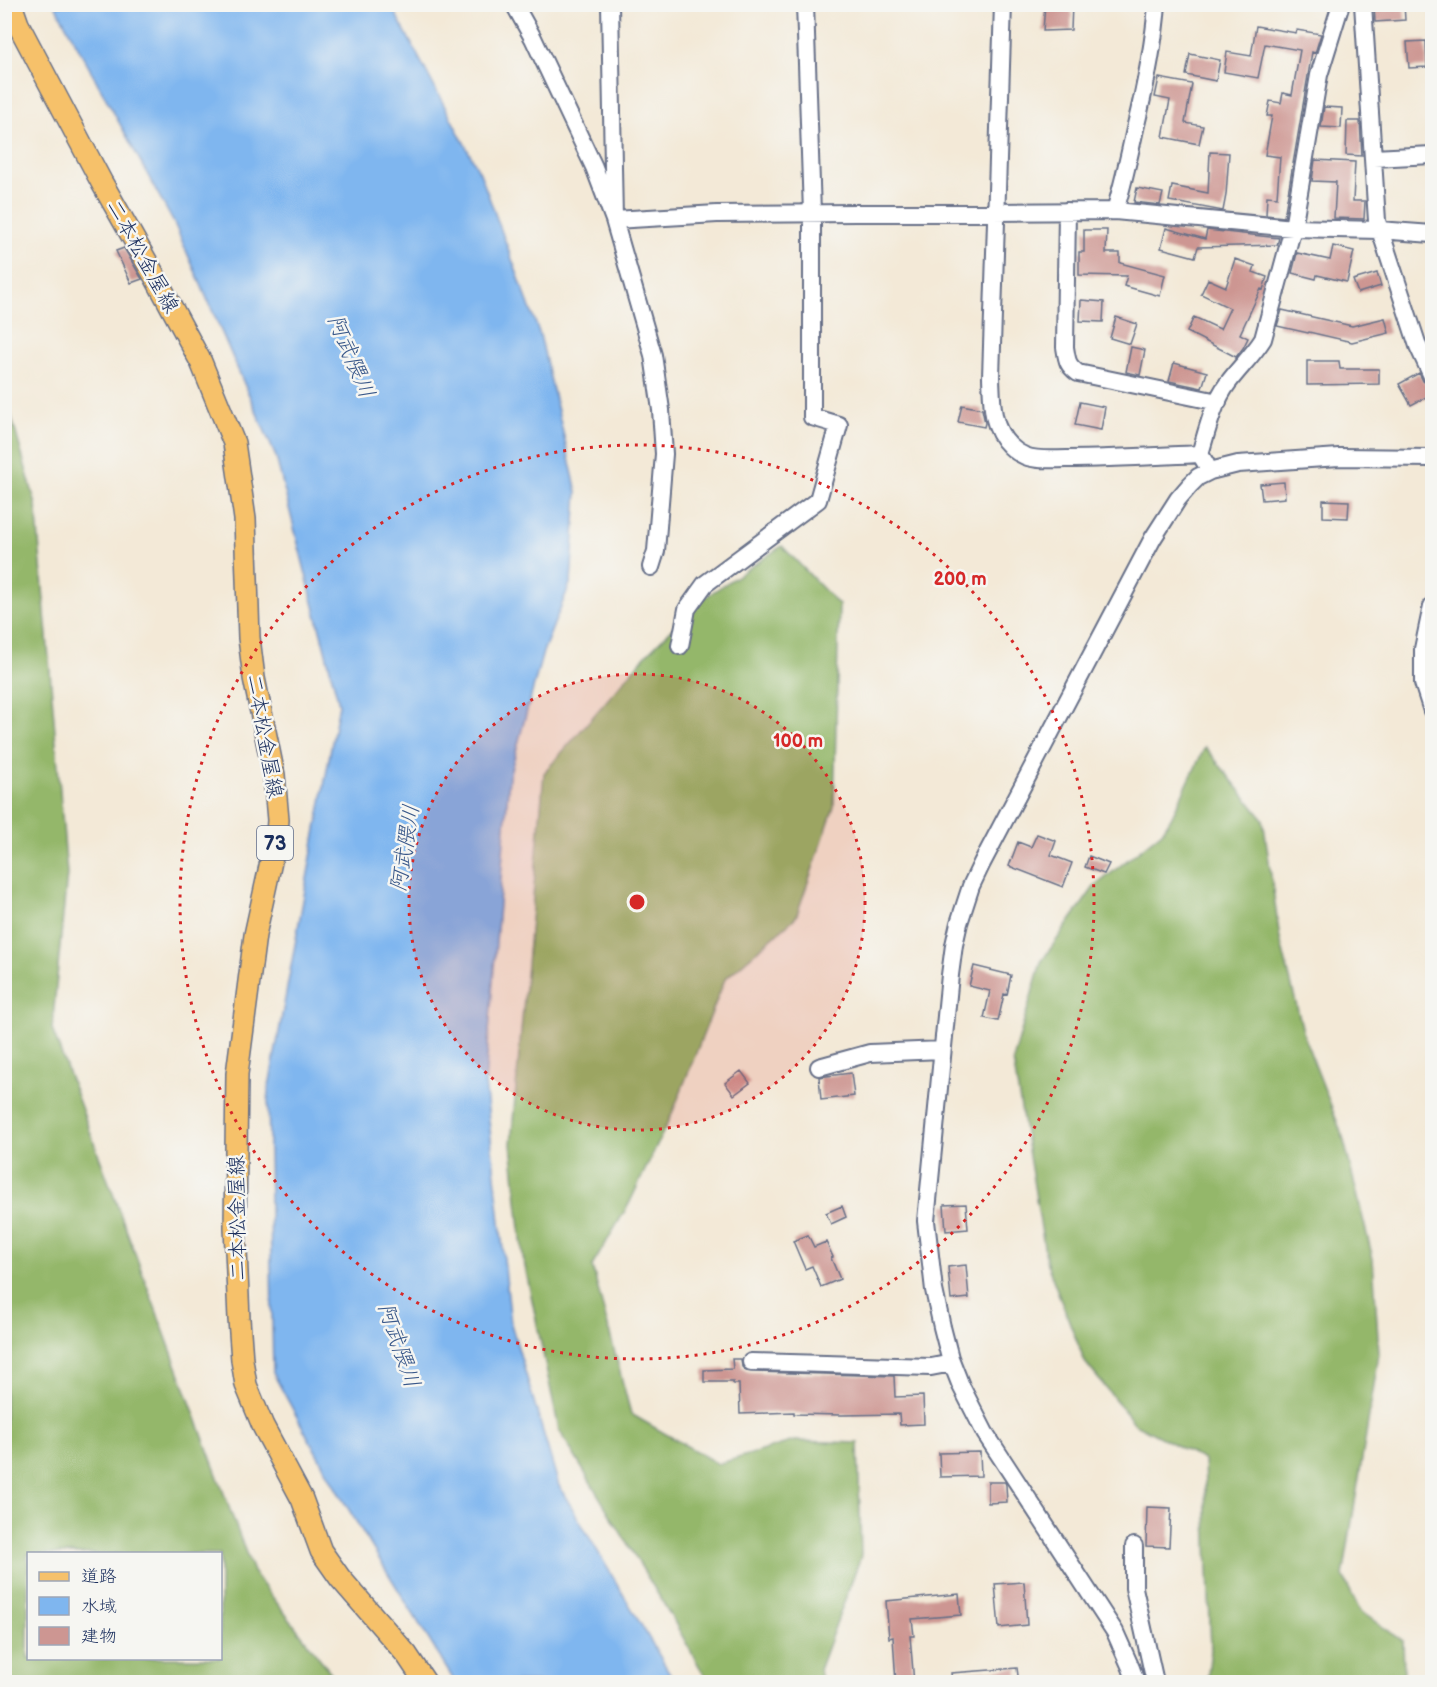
<svg xmlns="http://www.w3.org/2000/svg" width="1437" height="1687" viewBox="0 0 1437 1687" font-family="'Balsamiq Sans','Klee One',sans-serif">
	<style>
		.forest { fill: #94b76b; stroke: #587364; stroke-width: 1.5; fill-rule: evenodd }
		.water { fill: #7fb6ef; stroke: #4d72a6; stroke-width: 1.5 }
		.building { fill: #cd9692 }
		.lines { fill: none; stroke-linecap: round; stroke-linejoin: round }
		.minor-casing { stroke: #677088; stroke-width: 20 }
		.major-casing { stroke: #677088; stroke-width: 24 }
		.minor { stroke: #fff; stroke-width: 16 }
		.major { stroke: #f6c16b; stroke-width: 21 }
		.ring { fill: none; stroke: #d62828; stroke-width: 3; stroke-dasharray: 3 6 }
		.labels { text-anchor: middle; stroke-width: 5; stroke-linejoin: round; paint-order: stroke }
		.shield { fill: #f6f6f2; stroke: #5d6b8a; stroke-width: 1.5 }
		.shield-label { font-size: 20px; font-weight: bold; fill: #1b2f5e }
		.street-label { font-size: 21px; fill: #1b2f5e; stroke: #f6f6f2 }
		.water-label { font-size: 22px; font-style: italic; fill: #39588a; stroke: #f6f6f2 }
		.centre { fill: #d62828; stroke: #f6f6f2; stroke-width: 3 }
		.ring-label { font-size: 18px; text-anchor: middle; font-weight: bold; fill: #d62828; stroke: #f6f6f2; stroke-width: 5; stroke-linejoin: round; paint-order: stroke }
	</style>
	<rect width="100%" height="100%" fill="#f6f6f2"/>
	<filter id="ink" filterUnits="userSpaceOnUse"><feTurbulence type="fractalNoise" baseFrequency=".0167" numOctaves="2"/><feDisplacementMap in="SourceGraphic" scale="12" xChannelSelector="R" yChannelSelector="G"/><feConvolveMatrix kernelMatrix="1 2 1 2 8 2 1 2 1" color-interpolation-filters="sRGB"/></filter>
	<filter id="wash" filterUnits="userSpaceOnUse"><feTurbulence type="fractalNoise" baseFrequency=".008" numOctaves="4" result="noise"/><feDisplacementMap in="SourceGraphic" scale="24" xChannelSelector="R" yChannelSelector="G"/><feGaussianBlur stdDeviation="1.35" result="paint"/><feColorMatrix in="noise" values="0 0 0 0 0 0 0 0 0 0 0 0 0 0 0 0 0 1.4 0 .05"/><feComposite in="paint" operator="in"/></filter>
	<g filter="url(#wash)">
		<rect width="100%" height="100%" fill="#f3e9d7"/>
		<path class="forest" d="M4 390 36 505 67 874 52 1029 253 1572 338 1682H5ZM28 1554H220V1658H28Z
			M782 546 839 605 834 807 796 917 725 979 674 1109 629 1204 592 1266 631 1414 718 1464 794 1441 858 1443 861 1556 819 1670 823 1682H708L671 1616 559 1430 523 1257 511 1144 544 773 647 654 701 600Z
			M1205 747 1263 819 1280 939 1305 1039 1343 1137 1373 1259 1379 1354 1343 1576 1360 1611 1403 1641 1404 1672 1396 1682H1207L1211 1650 1204 1460 1135 1424 1085 1362 1047 1264 1013 1060 1041 962 1094 887 1162 832 1171 818Z"/>
		<path class="water" d="M55 5H391L480 173 540 335 577 492 571 581 543 652 509 777 485 1083 511 1324 559 1486 675 1682H455L338 1492 273 1373 268 1092 339 704 276 457 175 225Z"/>
		<g id="blocks">
			<path class="building" d="M1045 4H1072L1071 30 1043 31Z
				M1374 4H1404L1405 20 1375 22Z
				M1256 26 1296 33 1297 30 1321 34 1315 53 1312 52 1284 217 1266 215 1267 196 1277 197 1280 157 1265 155 1272 116H1267L1270 101 1281 103 1283 93 1292 95 1300 50 1265 44 1258 78 1224 72 1227 52 1251 56Z
				M1426 41 1427 67 1409 68 1407 42Z
				M1190 54 1220 60 1216 81 1186 75Z
				M1159 78 1192 84 1185 123 1203 126 1199 144 1163 137 1170 100 1155 97Z
				M1324 107 1342 108 1341 128 1321 127Z
				M1347 121H1360L1362 156 1346 155Z
				M1210 152 1229 153 1226 195 1223 211 1169 201 1172 186 1208 193Z
				M1315 160 1355 162 1353 201H1365L1364 219 1334 218 1336 182 1312 181Z
				M1137 188 1163 193 1160 205 1134 202Z
				M1166 228 1205 239 1207 230 1279 238 1277 245 1198 247 1195 257 1161 248Z
				M1084 230H1107L1106 253H1120V263L1165 275 1160 296 1124 286 1127 276 1079 275V252H1084Z
				M1333 246 1354 251 1347 282 1317 275 1316 279 1292 273 1297 253 1330 260Z
				M124 248 142 279 131 283 116 251Z
				M1235 259 1255 266 1253 272 1267 277 1263 290 1261 289 1240 334 1248 338 1243 348 1236 357 1187 332 1194 317 1220 329 1230 308 1201 294 1208 279 1226 287Z
				M1377 273 1381 286 1358 293 1353 280Z
				M1081 300 1104 302 1103 322 1080 321Z
				M1282 310 1352 326 1385 318 1389 333 1352 342 1309 332 1308 333 1277 326Z
				M1116 317 1137 324 1130 344 1110 338Z
				M1131 347 1145 350 1140 375 1126 372Z
				M1307 361H1339L1340 369H1379V384L1307 385Z
				M1174 363 1207 372 1202 388 1169 381Z
				M1419 373 1423 381 1428 385 1432 394 1411 405 1399 384Z
				M1080 402 1105 407 1101 430 1075 425Z
				M962 405 982 409 985 423 984 427 958 422Z
				M1284 482 1285 498 1262 500 1260 484Z
				M1323 500 1349 501 1348 518 1323 517Z
				M1037 834 1056 841 1051 855 1072 863 1063 887 1009 866 1018 842 1031 847Z
				M1089 856 1109 864 1104 874 1085 867Z
				M974 966 1011 975 1007 995 1004 994 998 1021 984 1018 990 991 969 986Z
				M741 1071 750 1083 734 1095 725 1083Z
				M851 1073 854 1096 821 1100 819 1077Z
				M966 1204 968 1229 946 1231 944 1205Z
				M842 1206 846 1217 831 1224 826 1213Z
				M808 1235 814 1247 826 1242 833 1257 831 1258 840 1279 821 1287 812 1266 805 1269 793 1241Z
				M966 1265 969 1298 951 1300 948 1267Z
				M732 1359H741L742 1367 746 1371 751 1372 894 1376 895 1397 923 1396 924 1424 900 1425 899 1414 842 1415 794 1414V1412L740 1414 739 1384H733V1382H704V1370L733 1369Z
				M980 1452 981 1476 940 1477 939 1453Z
				M988 1482H1005L1006 1485 1007 1502 988 1503Z
				M1147 1507 1171 1508 1169 1547 1146 1546Z
				M1024 1582 1027 1625 999 1628 995 1584Z
				M959 1594 961 1615 912 1619 914 1636H910L914 1683H896L893 1637 889 1638 886 1601Z
				M1017 1668 1019 1683H952L951 1673Z"/>
		</g>
	</g>
	<g filter="url(#ink)">
		<use href="#blocks" fill-opacity="0" stroke="#677088" stroke-width="1.5"/>
		<g class="lines">
			<defs>
				<path id="minor" d="M514 4 533 38 594 167 614 220 653 355 661 410 664 454 656 551 651 567
					M610 4 614 220 717 214 1115 211 1293 228 1379 230 1432 234
					M1003 4 991 377C992 402 991 428 1010 446 1014 450 1020 454 1025 456 1038 461 1054 459 1067 459 1111 459 1156 456 1200 454
					M1363 4 1377 221 1418 346 1432 376
					M1374 158 1432 155
					M1067 211 1065 347C1067 360 1067 365 1078 373L1218 402
					M1115 211C1123 184 1129 157 1135 129 1145 88 1154 47 1157 4
					M1206 464 1200 454C1207 431 1213 403 1228 383 1239 368 1253 355 1263 339L1293 228 1319 75 1341 4
					M1432 606 1423 649V683L1432 711
					M680 646 687 609 705 584 818 500 839 425 812 417V213L805 4
					M819 1067 870 1053 942 1050
					M751 1362 931 1367 952 1363
					M1134 1546V1588L1155 1682
					M1136 1682 1131 1668 1115 1632 985 1433 961 1386 950 1358 942 1327 934 1290 926 1221 950 975 954 945 959 923 971 886 982 863 1153 538 1178 499 1190 485 1198 477 1210 471 1238 464 1339 457 1432 458"/>
				<path id="major" d="M11 4 18 24 102 183 153 273 201 362 234 443 245 519 249 638 254 678 274 775 278 820 277 834 255 935 237 1074 235 1227 239 1319 242 1360 246 1385 263 1426 302 1499 321 1551 340 1578 407 1655 425 1682"/>
			</defs>
			<use href="#minor" class="minor-casing"/>
			<use href="#major" class="major-casing"/>
			<use href="#minor" class="minor"/>
			<use href="#major" class="major"/>
		</g>
	</g>
	<circle cx="637" cy="902" r="228" fill="#d62828" fill-opacity=".12"/>
	<g class="ring">
		<circle cx="637" cy="902" r="228"/>
		<circle cx="637" cy="902" r="457"/>
	</g>
	<g class="labels">
		<rect class="shield" x="257" y="826" width="36" height="34" rx="4.5"/>
		<g class="shield-label">
			<text x="275" y="850">73</text>
		</g>
		<g class="street-label">
			<text transform="translate(143 256) rotate(61)" y="7">二本松金屋線</text>
			<text transform="translate(265 736) rotate(80)" y="7">二本松金屋線</text>
			<text transform="translate(237 1218) rotate(-91)" y="7">二本松金屋線</text>
		</g>
		<g class="water-label">
			<text transform="translate(352 356) rotate(67)" y="8">阿武隈川</text>
			<text transform="translate(404 848) rotate(-81)" y="8">阿武隈川</text>
			<text transform="translate(400 1345) rotate(71)" y="8">阿武隈川</text>
		</g>
	</g>
	<circle cx="637" cy="902" r="9" class="centre"/>
	<g class="ring-label">
		<text x="960" y="585">200 m</text>
		<text x="798" y="747">100 m</text>
	</g>
	<rect width="1437" height="1687" fill="none" stroke="#f6f6f2" stroke-width="24"/>
	<rect x="27" y="1552" width="195" height="108" fill="#f6f6f2" stroke="#9ea6b7" stroke-width="1.5"/>
	<rect x="39" y="1572" width="30" height="9" fill="#f6c16b" stroke="#9ea6b7" stroke-width="1.5"/>
	<text x="81" y="1582" font-size="18" fill="#1b2f5e">道路</text>
	<rect x="39" y="1597" width="30" height="18" fill="#7fb6ef" stroke="#9ea6b7" stroke-width="1.5"/>
	<text x="81" y="1612" font-size="18" fill="#1b2f5e">水域</text>
	<rect x="39" y="1627" width="30" height="18" fill="#cd9692" stroke="#9ea6b7" stroke-width="1.5"/>
	<text x="81" y="1642" font-size="18" fill="#1b2f5e">建物</text>
</svg>
